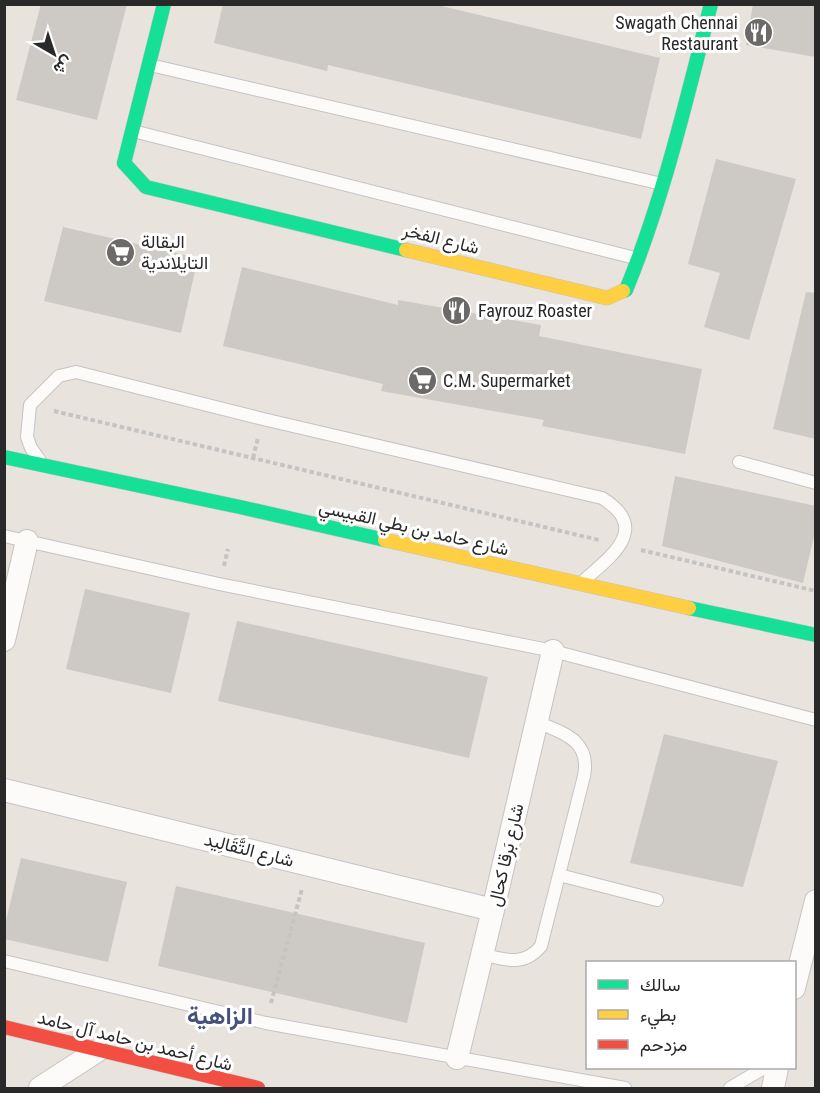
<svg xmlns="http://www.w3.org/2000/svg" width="820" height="1093" viewBox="0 0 820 1093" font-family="'Roboto Condensed',Vazirmatn,sans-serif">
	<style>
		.building { fill: #cdc9c5 }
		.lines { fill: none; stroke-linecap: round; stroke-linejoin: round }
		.lane-casing { stroke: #c5c3c4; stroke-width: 14 }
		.street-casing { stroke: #c5c3c4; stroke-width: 24 }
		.fast-casing { stroke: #c5c3c4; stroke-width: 15 }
		.slow-casing { stroke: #c5c3c4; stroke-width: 15 }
		.jam-casing { stroke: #c5c3c4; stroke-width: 15 }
		.path { stroke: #c4c4c3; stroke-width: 4; stroke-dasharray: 4.5 3; stroke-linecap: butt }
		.lane { stroke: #fcfbfa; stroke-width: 12 }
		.street { stroke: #fcfbfa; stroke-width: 22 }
		.fast { stroke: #16e098; stroke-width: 14 }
		.slow { stroke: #ffcf43; stroke-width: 14 }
		.jam { stroke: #f24e42; stroke-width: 14 }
		.labels { text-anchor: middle; stroke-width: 6; stroke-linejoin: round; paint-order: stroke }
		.poi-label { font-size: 18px; fill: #292929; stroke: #fff; text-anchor: start }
		.street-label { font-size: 18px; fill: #292929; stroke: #fff }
		.district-label { font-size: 24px; font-weight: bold; fill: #45517d; stroke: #fff }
	</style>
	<rect width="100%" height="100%" fill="#e8e3dd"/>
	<path class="building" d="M41 4H127L97 120 16 100Z
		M223 4H433L660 58 641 139 328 65 327 71 214 43Z
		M753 4H816V57L746 45Z
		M716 159 796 179 749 340 704 327 720 273 688 264Z
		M63 227 198 258 181 333 44 301Z
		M242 267 398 305V300L541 325 539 336 702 369 685 454 542 426 544 420 381 391 383 384 223 346Z
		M806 292 816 293V439L773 429Z
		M675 476 816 506V528L803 583 662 546Z
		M85 589 190 613 171 693 66 669Z
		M237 621 488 677 469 758 218 701Z
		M664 734 778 761 743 887 630 863Z
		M21 858 127 882 108 962 4 939V929Z
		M176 886 425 943 407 1023 158 966Z"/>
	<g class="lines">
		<defs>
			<path id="lane" d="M150 65 662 184
				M133 131 639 259
				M39 459 31 448 27 437 30 405 59 376 76 372 263 419 602 498C652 529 610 557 582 582
				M739 462 816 483
				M4 536 219 584 553 651 816 720
				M559 875 657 900
				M482 954C505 960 524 967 541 946L584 776C591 740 563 733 537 722
				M4 961 266 1023 625 1088
				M730 1088 764 1068"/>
			<path id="street" d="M4 640 27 541
				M4 790 493 910
				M794 988 816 901
				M457 1058 493 910 553 651
				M40 1088 97 1051
				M773 1088 777 1068"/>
			<path id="fast" d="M164 4 124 163 146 187 406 250
				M623 291 626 290C664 197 686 101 711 4
				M4 457 240 507 385 540
				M689 608 816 635"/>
			<path id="slow" d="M406 250 607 298 623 291
				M385 540 689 608"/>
			<path id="jam" d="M4 1027 258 1088"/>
		</defs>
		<use href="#lane" class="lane-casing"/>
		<use href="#street" class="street-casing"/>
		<use href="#fast" class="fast-casing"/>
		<use href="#slow" class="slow-casing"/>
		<use href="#jam" class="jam-casing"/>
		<path class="path" d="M54 411 599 540
			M253 458 258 438
			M641 550 816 591
			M224 566 228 549
			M271 1003 302 889"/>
		<use href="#lane" class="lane"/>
		<use href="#street" class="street"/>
		<use href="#fast" class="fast"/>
		<use href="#slow" class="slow"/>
		<use href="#jam" class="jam"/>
	</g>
	<defs>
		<symbol id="restaurant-disc" viewBox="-11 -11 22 22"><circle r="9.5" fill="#6c6a68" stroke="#fff"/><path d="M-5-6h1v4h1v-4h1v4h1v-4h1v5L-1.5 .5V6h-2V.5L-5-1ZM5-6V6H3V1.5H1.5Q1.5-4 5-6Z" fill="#fff"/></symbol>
		<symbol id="supermarket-disc" viewBox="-11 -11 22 22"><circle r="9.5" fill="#6c6a68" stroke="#fff"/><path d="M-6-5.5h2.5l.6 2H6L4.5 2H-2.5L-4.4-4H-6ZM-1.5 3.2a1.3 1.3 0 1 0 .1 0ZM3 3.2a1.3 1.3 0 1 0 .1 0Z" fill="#fff"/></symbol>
	</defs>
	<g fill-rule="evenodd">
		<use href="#restaurant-disc" x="742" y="16" width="33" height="33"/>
		<use href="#supermarket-disc" x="104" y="236" width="33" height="33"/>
		<use href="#restaurant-disc" x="440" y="294" width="33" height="33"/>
		<use href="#supermarket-disc" x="406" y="364" width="33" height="33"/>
	</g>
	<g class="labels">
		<g class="poi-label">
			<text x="738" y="29" text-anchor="end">Swagath Chennai<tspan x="738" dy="21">Restaurant</tspan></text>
			<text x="141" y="248">البقالة<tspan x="141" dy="21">التايلاندية</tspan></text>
			<text x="478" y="317">Fayrouz Roaster</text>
			<text x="443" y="387">C.M. Supermarket</text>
		</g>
		<g class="street-label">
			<text transform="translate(441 239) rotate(14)" y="6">شارع الفخر</text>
			<text transform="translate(414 528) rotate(13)" y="6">شارع حامد بن بطي القبيسي</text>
			<text transform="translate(249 850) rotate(14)" y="6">شارع التَّقَالِيد</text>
			<text transform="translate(506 855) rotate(-77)" y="6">شارع بَرقا كحال</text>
			<text transform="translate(135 1041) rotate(14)" y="6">شارع أحمد بن حامد آل حامد</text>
		</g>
		<g class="district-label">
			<text x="220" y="1024">الزاهية</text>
		</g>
	</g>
	<rect width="820" height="1093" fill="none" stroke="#292929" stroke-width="12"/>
	<rect x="586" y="961" width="210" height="108" fill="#ffffff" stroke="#a9a9a9" stroke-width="1.5"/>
	<rect x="598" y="980" width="30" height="9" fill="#16e098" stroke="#a9a9a9" stroke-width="1.5"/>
	<text x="640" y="991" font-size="18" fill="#292929">سالك</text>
	<rect x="598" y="1010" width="30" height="9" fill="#ffcf43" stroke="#a9a9a9" stroke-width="1.5"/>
	<text x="640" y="1021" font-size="18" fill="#292929">بطيء</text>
	<rect x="598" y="1040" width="30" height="9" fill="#f24e42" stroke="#a9a9a9" stroke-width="1.5"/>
	<text x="640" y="1051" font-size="18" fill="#292929">مزدحم</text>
	<g transform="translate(54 54) rotate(141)" stroke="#ffffff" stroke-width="4.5" paint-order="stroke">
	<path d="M0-4.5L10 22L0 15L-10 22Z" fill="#292929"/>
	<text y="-9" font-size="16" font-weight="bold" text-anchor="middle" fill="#292929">ش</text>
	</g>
</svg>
